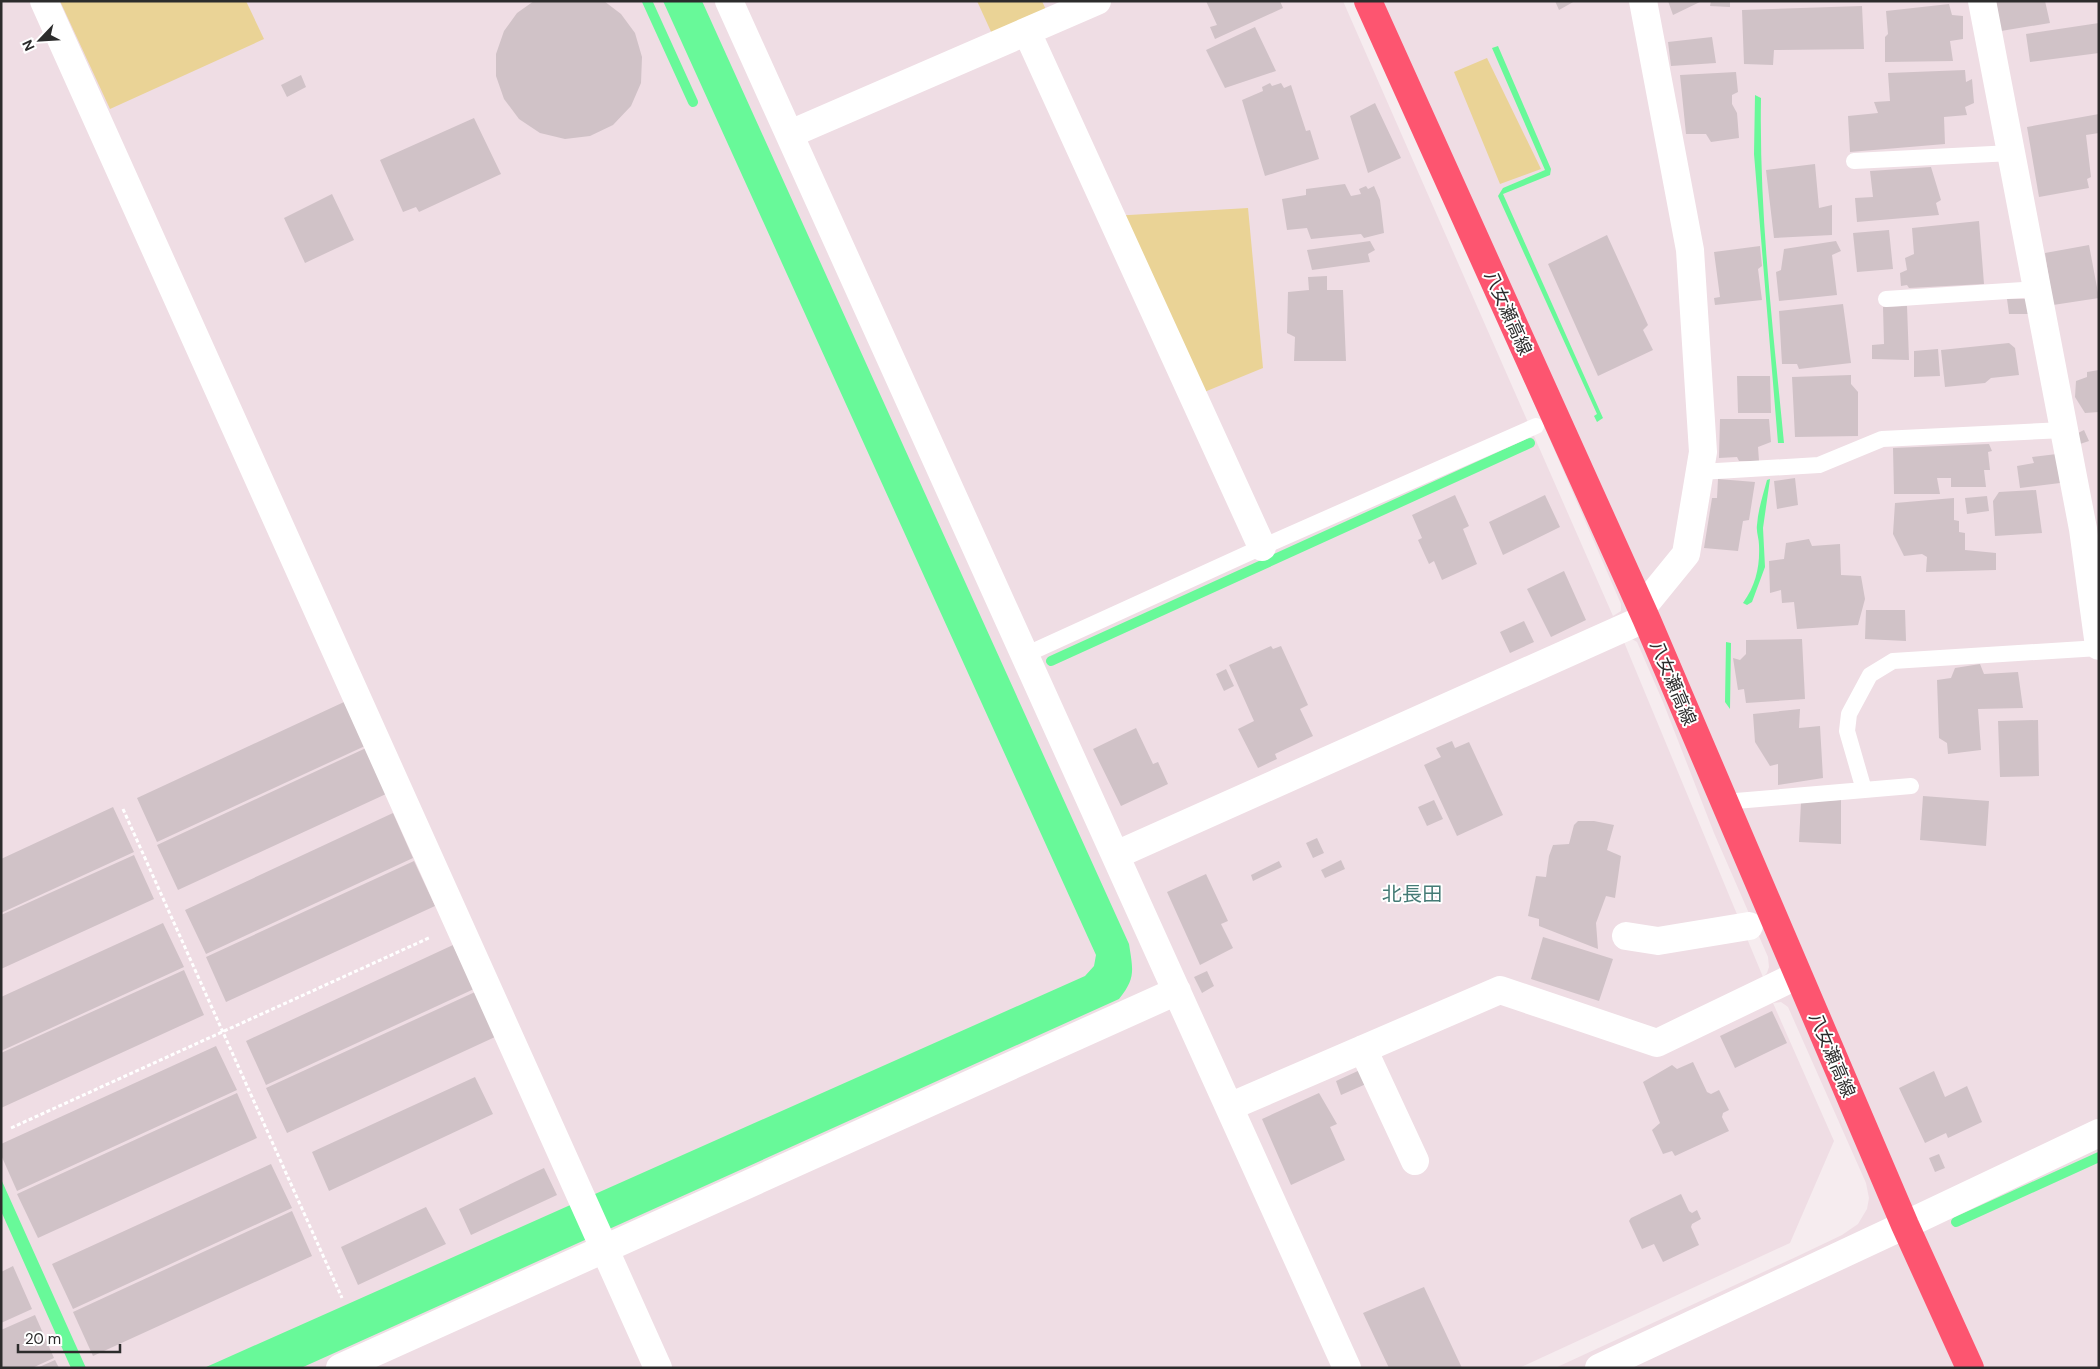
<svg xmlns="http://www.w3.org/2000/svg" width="2100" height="1369" viewBox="0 0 2100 1369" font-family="'DM Sans','Noto Sans JP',sans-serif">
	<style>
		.green { fill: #ead396 }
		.plaza { fill: #f6ecef }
		.water { fill: #68f999 }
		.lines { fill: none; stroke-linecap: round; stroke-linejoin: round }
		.stream { stroke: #68f999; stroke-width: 10 }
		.building { fill: #d0c2c7 }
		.path { stroke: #fff; stroke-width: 3; stroke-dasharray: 4 2.5; stroke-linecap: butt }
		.lane { stroke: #fff; stroke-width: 16 }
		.street { stroke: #fff; stroke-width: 28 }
		.secondary { stroke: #fff; stroke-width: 28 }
		.primary { stroke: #fd5570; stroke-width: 28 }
		.labels { text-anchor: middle; stroke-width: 4; stroke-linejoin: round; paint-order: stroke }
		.street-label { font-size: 18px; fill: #2c2c2c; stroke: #fff }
		.quarter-label { font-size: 20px; fill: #457b76; stroke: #fff }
	</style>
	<rect width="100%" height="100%" fill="#efdde4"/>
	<path class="green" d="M60 1H246L264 39 110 109Z
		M977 1H1042L1047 12 993 36Z
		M1487 58 1541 169 1500 184 1454 72Z
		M1248 208 1263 368 1197 395 1112 216Z"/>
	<path class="plaza" d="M1343 1H1356L1541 419 1621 604V611L1613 616Z
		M1632 639 1637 642 1663 702 1714 833 1768 957 1769 967 1767 973 1763 977 1624 642Z
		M1781 1002 1788 1007 1866 1183 1869 1198 1867 1209 1858 1224 1842 1235 1798 1256 1555 1368H1519L1790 1243 1834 1141 1773 1003Z"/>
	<path class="water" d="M663 1H702L1129 944C1133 970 1136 978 1119 999L301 1368H204L1085 976 1094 966 1096 955Z
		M1498 46 1551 169 1550 175 1503 194 1603 418 1597 422 1594 416 1597 414 1498 196 1503 188 1545 170 1492 48Z
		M1755 95 1761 98C1759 213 1773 329 1784 443H1778L1754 154Z
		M1770 479 1763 528 1765 567 1752 602 1747 605 1743 603C1756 585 1760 566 1759 545 1759 538 1756 532 1757 525 1758 510 1763 495 1767 480Z
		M1726 642 1731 643 1730 709 1725 702Z
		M1 1179 86 1368H71L1 1211Z"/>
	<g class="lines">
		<path class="stream" d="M647 1 693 102
			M1051 661 1530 443
			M1956 1222 2099 1157"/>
	</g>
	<path class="building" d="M534 1H604L621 14 635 33 642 57 641 83 631 106 613 125 590 136 565 139 540 133 519 119 504 99 496 76V54L504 31 517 13Z
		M1206 1H1280L1283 8 1215 39 1210 27 1217 25Z
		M1555 1H1575L1559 10Z
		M1668 1H1702L1673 15Z
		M1711 1H1730V7L1710 6Z
		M1996 1H2045L2050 23 2001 31Z
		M1949 4 1952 15 1963 16V39L1950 41 1953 61 1885 62V37L1888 34 1886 11Z
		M1862 6 1864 49 1774 50 1773 65 1744 64 1742 10Z
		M2099 23V53L2030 62 2026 34Z
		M1255 27 1276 71 1225 88 1206 50Z
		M1712 37 1716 63 1671 66 1668 42Z
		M1965 70 1966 82 1972 79 1974 103 1965 107 1967 115 1944 117 1945 144 1850 152 1848 116 1878 113 1874 102 1890 101 1888 73Z
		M1736 72 1738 92 1732 95V104L1737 113 1739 138 1711 142 1706 134H1686L1680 75Z
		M301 75 306 87 287 97 281 85Z
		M1270 83 1272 86 1281 83 1284 88 1291 85 1306 131 1310 130 1319 159 1265 176 1242 100 1263 91 1262 87Z
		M1375 103 1401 158 1368 173 1350 116Z
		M2099 114V133L2086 135 2091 177 2087 179 2089 188 2039 197 2027 127Z
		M474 118 501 174 419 212 416 207 403 212 380 160Z
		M1815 164 1819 208 1832 205V235L1774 238 1766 170Z
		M1931 167 1941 200 1936 203 1939 215 1857 222 1855 198 1873 197 1870 171Z
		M1345 184 1351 196 1361 194 1359 189 1366 186 1368 189 1374 186 1380 200 1384 233 1364 238 1361 234 1311 239 1307 228 1287 230 1282 199 1306 195V189Z
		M332 194 354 240 305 263 284 218Z
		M1979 221 1984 284 1909 288 1907 285 1901 286 1900 273 1907 270 1905 258 1914 254 1912 228Z
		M1889 230 1893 269 1857 272 1853 233Z
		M1607 235 1648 325 1643 330 1653 350 1598 376 1548 264Z
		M1370 241 1375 250 1368 254 1370 262 1312 270 1307 250Z
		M1836 241 1841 251 1832 255 1837 295 1779 301 1776 272 1781 270 1784 249Z
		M2089 245 2099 298 2053 305 2045 253Z
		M1760 246 1762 266 1758 269 1762 300 1715 305 1714 298 1720 297 1714 252Z
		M1327 276V290H1343L1346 361H1294L1295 337 1287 333 1288 292 1309 290 1308 277Z
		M2007 299H2026L2028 314H2009Z
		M1843 304 1851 363 1799 369 1797 364H1782L1779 311Z
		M1907 306 1909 360 1872 359V345L1884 344 1883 307Z
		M2009 343 2015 348 2019 375 1991 378 1985 383 1945 387 1941 350Z
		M1938 349 1940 376 1914 377V351Z
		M2099 370V412L2085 413 2075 397 2076 381 2087 377V372Z
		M1851 375V384L1858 392V436L1795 437 1792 377Z
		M1737 376H1770L1771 413H1738Z
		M1720 419H1769L1771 442 1758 447 1759 461H1739L1737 457 1719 458Z
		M2084 430 2089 441 2080 444 2076 434Z
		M1989 444 1992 451 1988 452 1990 470H1984L1986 487H1951V478H1937L1940 494H1894L1893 448Z
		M2057 454 2060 483 2020 488 2017 466 2034 463 2032 457Z
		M1795 478 1798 505 1777 509 1774 481Z
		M1718 479 1755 482 1749 520 1743 521 1738 551 1704 548 1712 498H1717Z
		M2036 490 2042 533 1995 536 1993 501 1999 492Z
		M1455 495 1469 526 1463 529 1477 564 1442 580 1434 561 1429 564 1418 540 1422 538 1412 515Z
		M1545 495 1560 527 1503 555 1489 522Z
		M1987 496 1989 511 1967 514 1965 498Z
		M1954 498V520L1959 521V532L1965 533V550L1996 553V570L1926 572 1927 557 1922 554 1904 556 1893 534 1895 503Z
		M1809 539 1812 546 1840 544 1841 575 1861 576 1865 599 1858 625 1797 629 1794 602 1782 603 1781 590 1770 593 1769 561 1784 559 1786 543Z
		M1564 571 1586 620 1551 637 1527 589Z
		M1866 610H1905L1906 641 1865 639Z
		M1524 621 1534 642 1510 653 1500 632Z
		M1802 639 1805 699 1746 703 1744 689 1738 690 1733 658 1740 660 1746 654V640Z
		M1271 646 1273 649 1281 646 1308 705 1300 709 1313 736 1275 754 1277 759 1258 768 1238 729 1254 721 1229 665Z
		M1980 664 1984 674 2018 672 2023 708 1978 709 1981 750 1948 754 1947 743 1939 738 1937 680 1951 678 1955 668Z
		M1226 669 1234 686 1224 691 1216 674Z
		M344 702 365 746 157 842 137 798Z
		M1800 709 1799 728 1820 726 1823 778 1778 785V764L1770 766 1755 742 1753 714Z
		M2038 720 2039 776 2000 777 1998 721Z
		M1136 728 1153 764 1158 762 1168 784 1121 806 1093 749Z
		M1452 741 1455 748 1469 742 1503 815 1457 836 1424 765 1441 757 1436 748Z
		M366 748 386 794 178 890 157 845Z
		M1923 796 1989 801 1986 846 1920 840Z
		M1434 800 1443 819 1427 826 1418 807Z
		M1841 800V844L1799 842 1801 802Z
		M113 807 134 852 1 913V859Z
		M393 813 413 858 206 954 185 910Z
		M1578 821H1594L1614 825 1607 850 1621 856 1615 898 1606 896 1596 923 1598 949 1539 926V919L1528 916 1536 876 1546 877 1549 856 1553 845 1569 844 1574 825Z
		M1317 838 1324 853 1313 858 1306 843Z
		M134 855 154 899 1 969V915Z
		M1341 860 1345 869 1325 878 1321 870Z
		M414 861 435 906 226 1002 206 957Z
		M1279 861 1282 867 1253 881 1251 875Z
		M1206 874 1228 921 1221 924 1233 948 1200 965 1167 892Z
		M163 923 184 967 1 1051V997Z
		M1543 937 1613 959 1599 1001 1531 979Z
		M453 945 474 989 266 1085 246 1041Z
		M184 970 204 1015 1 1108V1053Z
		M1207 971 1214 986 1202 993 1194 977Z
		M475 992 495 1037 287 1133 266 1088Z
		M1772 1011 1787 1043 1735 1068 1720 1036Z
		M216 1046 237 1090 17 1191 1 1155V1144Z
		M1693 1062 1707 1092 1711 1094 1719 1090 1729 1110 1723 1113 1722 1117 1729 1131 1675 1156 1672 1151 1663 1154 1652 1130 1660 1123 1643 1082 1672 1065 1677 1069Z
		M1360 1070 1366 1084 1341 1095 1336 1081Z
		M1934 1071 1945 1097 1967 1086 1982 1122 1948 1138 1946 1133 1925 1143 1899 1088Z
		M475 1077 493 1114 329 1191 312 1152Z
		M237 1093 257 1138 38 1238 17 1194Z
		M1319 1093 1337 1124 1330 1127 1345 1160 1291 1185 1262 1119Z
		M1939 1154 1945 1168 1935 1172 1929 1158Z
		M271 1164 292 1208 73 1309 52 1264Z
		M544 1168 557 1195 471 1235 459 1209Z
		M1681 1194 1689 1211 1692 1213 1697 1210 1701 1219 1692 1224 1691 1227 1699 1245 1663 1262 1654 1244 1642 1249 1629 1221 1631 1218Z
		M426 1207 446 1244 358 1285 341 1247Z
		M292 1211 312 1256 93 1356 73 1312Z
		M13 1266 32 1309 1 1323V1272Z
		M1424 1287 1462 1368H1389L1363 1313Z
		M35 1315 54 1358 32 1368H1V1330Z
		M55 1360 59 1368H37Z"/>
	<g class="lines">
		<path class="path" d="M123 809 342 1298
			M11 1128 431 937"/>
		<path class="lane" d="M1854 161 2012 153
			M1886 299 2037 289
			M1700 472 1819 465 1882 439 2064 430
			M1025 655 1262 547 1536 426
			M1864 790 1847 731 1849 714 1870 675 1893 661 2099 648
			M1724 802 1911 786"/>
		<path class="street" d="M44 1 658 1368
			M729 1 1347 1368
			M1982 1 2083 529 2099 646
			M1027 32 1262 547
			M790 134 1097 1
			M1642 608 1686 554 1703 452 1690 250 1643 1
			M1116 855 1646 618
			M1626 936 1658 941 1749 926
			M1363 1049 1415 1161
			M1229 1107 1500 990 1657 1043 1798 975
			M1905 1225 2099 1133
			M340 1368 1177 991"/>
		<path class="secondary" d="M1599 1368 1905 1225"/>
		<path class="primary" d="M1368 1 1646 618 1905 1225 1970 1368"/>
	</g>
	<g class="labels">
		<g class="street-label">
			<text transform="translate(1508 313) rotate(66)" y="6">八女瀬高線</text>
			<text transform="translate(1673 683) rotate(67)" y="6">八女瀬高線</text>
			<text transform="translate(1832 1055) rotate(67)" y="6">八女瀬高線</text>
		</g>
		<g class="quarter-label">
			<text x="1412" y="901">北長田</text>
		</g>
	</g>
	<rect width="2100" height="1369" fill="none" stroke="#2c2c2c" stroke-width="5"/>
	<g transform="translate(40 40) rotate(245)" stroke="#ffffff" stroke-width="4" paint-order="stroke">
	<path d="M0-4L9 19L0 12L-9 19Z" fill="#2c2c2c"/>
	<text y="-8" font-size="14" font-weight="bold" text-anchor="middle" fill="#2c2c2c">N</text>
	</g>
	<path d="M18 1344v8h102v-8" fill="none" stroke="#2c2c2c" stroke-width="2.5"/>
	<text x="25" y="1344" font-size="15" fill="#2c2c2c" stroke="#ffffff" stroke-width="4" paint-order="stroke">20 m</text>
</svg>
